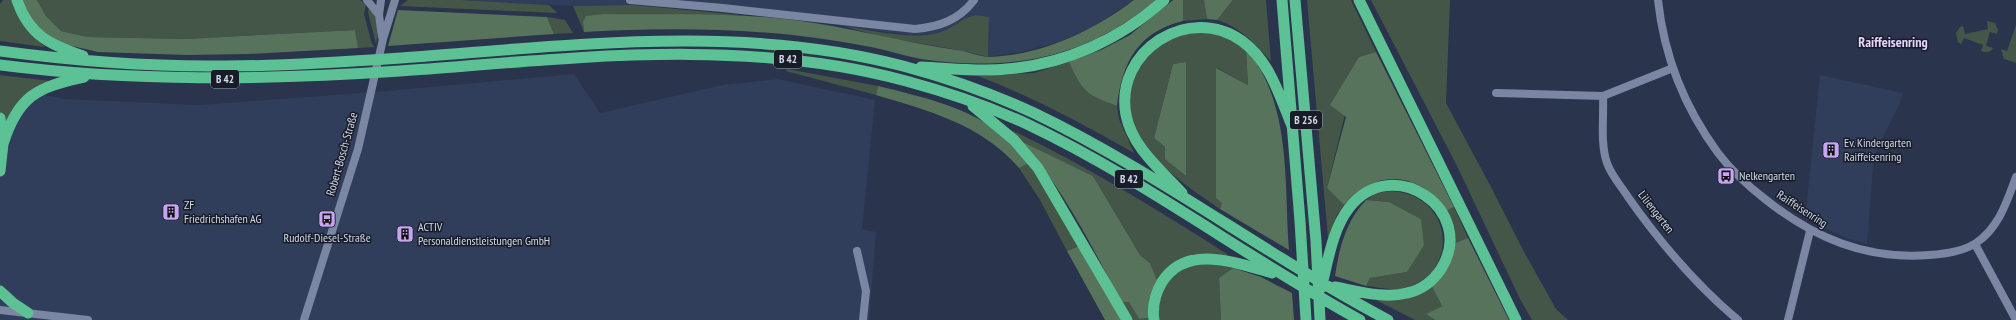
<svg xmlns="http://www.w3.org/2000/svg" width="2016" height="320" viewBox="0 0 2016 320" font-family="'PT Sans Narrow',sans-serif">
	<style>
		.built { fill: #303d5b }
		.green { fill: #445647; fill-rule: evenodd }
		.forest { fill: #57735b }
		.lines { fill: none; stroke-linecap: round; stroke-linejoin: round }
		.minor { stroke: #7a86a2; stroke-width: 8 }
		.tertiary { stroke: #7a86a2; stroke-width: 8 }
		.trunk { stroke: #5cc194; stroke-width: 11 }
		.labels { text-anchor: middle; stroke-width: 3; stroke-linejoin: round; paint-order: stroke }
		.shield { fill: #171c27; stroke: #9aa0af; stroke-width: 1 }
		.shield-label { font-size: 11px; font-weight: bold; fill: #d2d9e9 }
		.poi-label { font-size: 12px; fill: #d2d9e9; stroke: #171c27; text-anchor: start }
		.street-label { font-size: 12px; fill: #d2d9e9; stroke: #171c27 }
		.quarter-label { font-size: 14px; font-weight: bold; fill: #e5d4fe; stroke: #171c27 }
	</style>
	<rect width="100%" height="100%" fill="#2a344c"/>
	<path class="built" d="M461 0H1134L1092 27 1059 42 1022 52 988 57 989 17 969 16 960 24 937 34 909 35 792 19 675 8 633 5 573 6Z
		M574 74 600 113 723 85 778 79 875 100 862 229 876 232 869 320H0V86L64 99 200 105 375 92Z
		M1820 75 1903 93 1899 105 1874 155 1867 244 1846 238 1805 219Z"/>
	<path class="green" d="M3 0H14L37 40 45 47 0 41V4Z
		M37 0H360L366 4 364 14 372 44 375 47 358 48 355 30 185 39 88 37 61 31 46 16Z
		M408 0H461L549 5 557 13 400 6Z
		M1183 0H1204L1207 19 1183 21Z
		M1233 0H1266L1271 61C1254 43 1240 27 1217 20Z
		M1307 0H1351L1376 52 1359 57 1327 188 1344 205 1337 215 1328 238Z
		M1371 0H1450L1446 103 1491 187 1523 250 1556 309 1568 320H1532L1520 299 1457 166Z
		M633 5 741 15 583 22 584 32 573 6Z
		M369 8C379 19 379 30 376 44L368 12Z
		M976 15 989 17 988 57 964 51 883 37 843 26C870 30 911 40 938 33 953 29 964 16 976 15Z
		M547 17 565 20 573 33 554 34Z
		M1987 21 1995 23 1998 30 1997 34 1990 32 1986 46 1993 48C1990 53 1986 53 1981 51L1983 45 1964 38 1961 44 1958 42 1956 33 1960 27 1963 26 1965 34 1988 29Z
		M2016 25V63L2004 59 2001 49 2007 51Z
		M1204 32 1226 37 1246 49 1248 85 1217 68 1223 203 1220 209C1181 182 1116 141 1132 86 1135 77 1136 70 1142 63 1146 58 1150 51 1155 46 1167 36 1189 33 1204 32ZM1186 62V176L1166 159 1165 147 1154 138 1173 64Z
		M1069 62C1082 92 1087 95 1117 106L1119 119 1134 153C1083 124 1033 97 978 76L1034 73Z
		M787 69 878 86 876 95 786 71Z
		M0 75 51 81 8 121 3 122 0 112Z
		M1009 129C1085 165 1156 209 1227 254L1226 257C1199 251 1173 256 1157 280L1150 263 1140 255 1093 176 1021 141Z
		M1029 163 1079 246 1067 251 1040 200 1019 168Z
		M1391 191C1457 195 1460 279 1400 289 1389 290 1377 287 1366 286L1370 278 1407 272 1421 219 1389 202 1366 200 1377 193Z
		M1454 207 1468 238 1455 243 1454 229 1446 211Z
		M1195 264H1216L1233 268 1219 278 1221 320H1157C1157 291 1168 275 1195 264Z
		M1432 287 1442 306 1426 314 1435 320H1415L1376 300 1409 298Z
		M1129 301 1139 319 1148 318V320H1131L1121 302Z"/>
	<path class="forest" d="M22 0H37L46 16 61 31 88 37 185 39 355 30 358 48 248 54 187 55 98 52 55 42 32 22Z
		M1134 0H1156C1085 59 1010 72 921 59 904 56 887 50 871 47 845 42 819 38 793 35 724 28 653 28 584 32L583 22 586 16 604 14C666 15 732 12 794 20 849 27 902 42 957 50 968 51 979 57 990 57 1042 55 1093 31 1134 0Z
		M1173 0H1183V21C1138 32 1122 62 1117 106 1087 95 1082 92 1069 62L1101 50 1130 35Z
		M1204 0H1233L1217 20 1207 19Z
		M398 10 547 17 554 34 388 46Z
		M1246 49C1292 103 1284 183 1289 250L1220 209 1222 203 1216 198V68L1248 85Z
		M1376 52 1454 207 1446 211C1420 171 1375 168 1344 205L1327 188 1346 117 1330 105 1359 57Z
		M1186 62V176L1165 159V147L1154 138 1173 64Z
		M878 86C922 97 971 107 1006 138 1014 145 1021 155 1029 163L1019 168C981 124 929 111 876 95Z
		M1021 141 1093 176 1140 255 1150 263 1157 280 1149 300 1148 318 1139 319 1129 302H1121C1092 246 1063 188 1021 141Z
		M1366 200 1389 202 1421 219 1424 245 1407 272 1370 278 1366 286 1335 276C1339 248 1346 221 1366 200Z
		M1468 238 1509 320H1435L1426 314 1442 306 1432 287C1445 273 1451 261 1455 243Z
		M1079 246 1122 320H1105L1067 251Z
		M1233 268 1261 277 1292 293 1294 320H1221L1219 278Z"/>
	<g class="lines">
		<path class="minor" d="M1658 0C1664 56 1685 108 1718 153 1731 170 1748 186 1765 199 1814 238 1866 260 1929 255 1944 254 1964 251 1976 243 1999 228 2007 201 2016 177
			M1496 93 1603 96 1673 68
			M1603 96C1604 117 1600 143 1607 163 1611 175 1621 186 1628 197 1659 241 1696 285 1738 320
			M1975 244 2016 320
			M857 251 866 291 863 320
			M1788 320 1810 231"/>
		<path class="tertiary" d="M367 0 379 15
			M381 0 379 15 382 37
			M630 0 723 8 915 29C939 27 959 20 974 0
			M0 310 88 320
			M304 320 358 149 383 39 395 0"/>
		<path class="trunk" d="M17 0C29 36 51 45 83 56
			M1282 0 1300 221 1306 320
			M1295 0 1316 241 1320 320
			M1359 0 1516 320
			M0 51C75 61 151 67 226 66 285 66 343 62 401 58 568 46 739 23 903 66 948 78 993 94 1034 113 1157 172 1267 256 1388 320
			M0 65C133 82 266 80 400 71 568 59 741 36 906 81 947 92 988 106 1027 124 1143 179 1247 258 1360 320
			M921 67C949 68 978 72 1006 69 1064 65 1121 39 1164 0
			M973 106 1014 140 1038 168 1127 320
			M0 118 3 144 0 171
			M3 144C18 96 37 87 84 77
			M1182 193C1161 170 1132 147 1126 115 1114 51 1189 3 1242 41 1270 61 1280 97 1292 126
			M1321 288C1328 262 1332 230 1349 208 1392 152 1478 210 1441 269 1433 281 1421 290 1407 293 1384 299 1358 291 1335 287
			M0 291 13 303 28 313
			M1154 320C1152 307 1155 294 1162 282 1187 243 1236 263 1272 273"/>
	</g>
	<defs>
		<symbol id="building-square" viewBox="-11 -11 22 22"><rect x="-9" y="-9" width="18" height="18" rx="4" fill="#c6a6f0" stroke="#171c27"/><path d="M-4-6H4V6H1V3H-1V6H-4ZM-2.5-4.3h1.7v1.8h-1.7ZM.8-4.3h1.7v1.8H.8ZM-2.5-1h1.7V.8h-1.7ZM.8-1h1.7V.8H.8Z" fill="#111"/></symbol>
		<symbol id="bus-square" viewBox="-11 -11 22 22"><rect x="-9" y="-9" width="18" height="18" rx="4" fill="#c6a6f0" stroke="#171c27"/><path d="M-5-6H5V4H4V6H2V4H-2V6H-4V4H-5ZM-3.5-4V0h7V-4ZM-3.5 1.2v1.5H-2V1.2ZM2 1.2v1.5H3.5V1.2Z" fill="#111"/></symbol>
	</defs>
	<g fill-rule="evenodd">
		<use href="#building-square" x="1821" y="140" width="20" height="20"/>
		<use href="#bus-square" x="1716" y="166" width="20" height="20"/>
		<use href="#building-square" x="161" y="202" width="20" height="20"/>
		<use href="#bus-square" x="317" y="209" width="20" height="20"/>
		<use href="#building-square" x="395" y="224" width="20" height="20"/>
	</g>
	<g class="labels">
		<g class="shield">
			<rect x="774" y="50" width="28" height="18" rx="3"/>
			<rect x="211" y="70" width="28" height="18" rx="3"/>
			<rect x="1290" y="111" width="32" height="18" rx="3"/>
			<rect x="1115" y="170" width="28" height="18" rx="3"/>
		</g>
		<g class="shield-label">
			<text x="788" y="63">B 42</text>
			<text x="225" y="83">B 42</text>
			<text x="1306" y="124">B 256</text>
			<text x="1129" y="183">B 42</text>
		</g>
		<g class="poi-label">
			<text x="1844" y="147">Ev. Kindergarten<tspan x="1844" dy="14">Raiffeisenring</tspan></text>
			<text x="1739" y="180">Nelkengarten</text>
			<text x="184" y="209">ZF<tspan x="184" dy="14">Friedrichshafen AG</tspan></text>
			<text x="418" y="231">ACTIV<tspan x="418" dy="14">Personaldienstleistungen GmbH</tspan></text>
			<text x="327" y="242" text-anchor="middle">Rudolf-Diesel-Straße</text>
		</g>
		<g class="street-label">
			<text transform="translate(342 154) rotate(-74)" y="4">Robert-Bosch-Straße</text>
			<text transform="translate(1802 209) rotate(33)" y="4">Raiffeisenring</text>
			<text transform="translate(1656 212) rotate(52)" y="4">Liliengarten</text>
		</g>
		<g class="quarter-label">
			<text x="1893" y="47">Raiffeisenring</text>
		</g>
	</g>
</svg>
